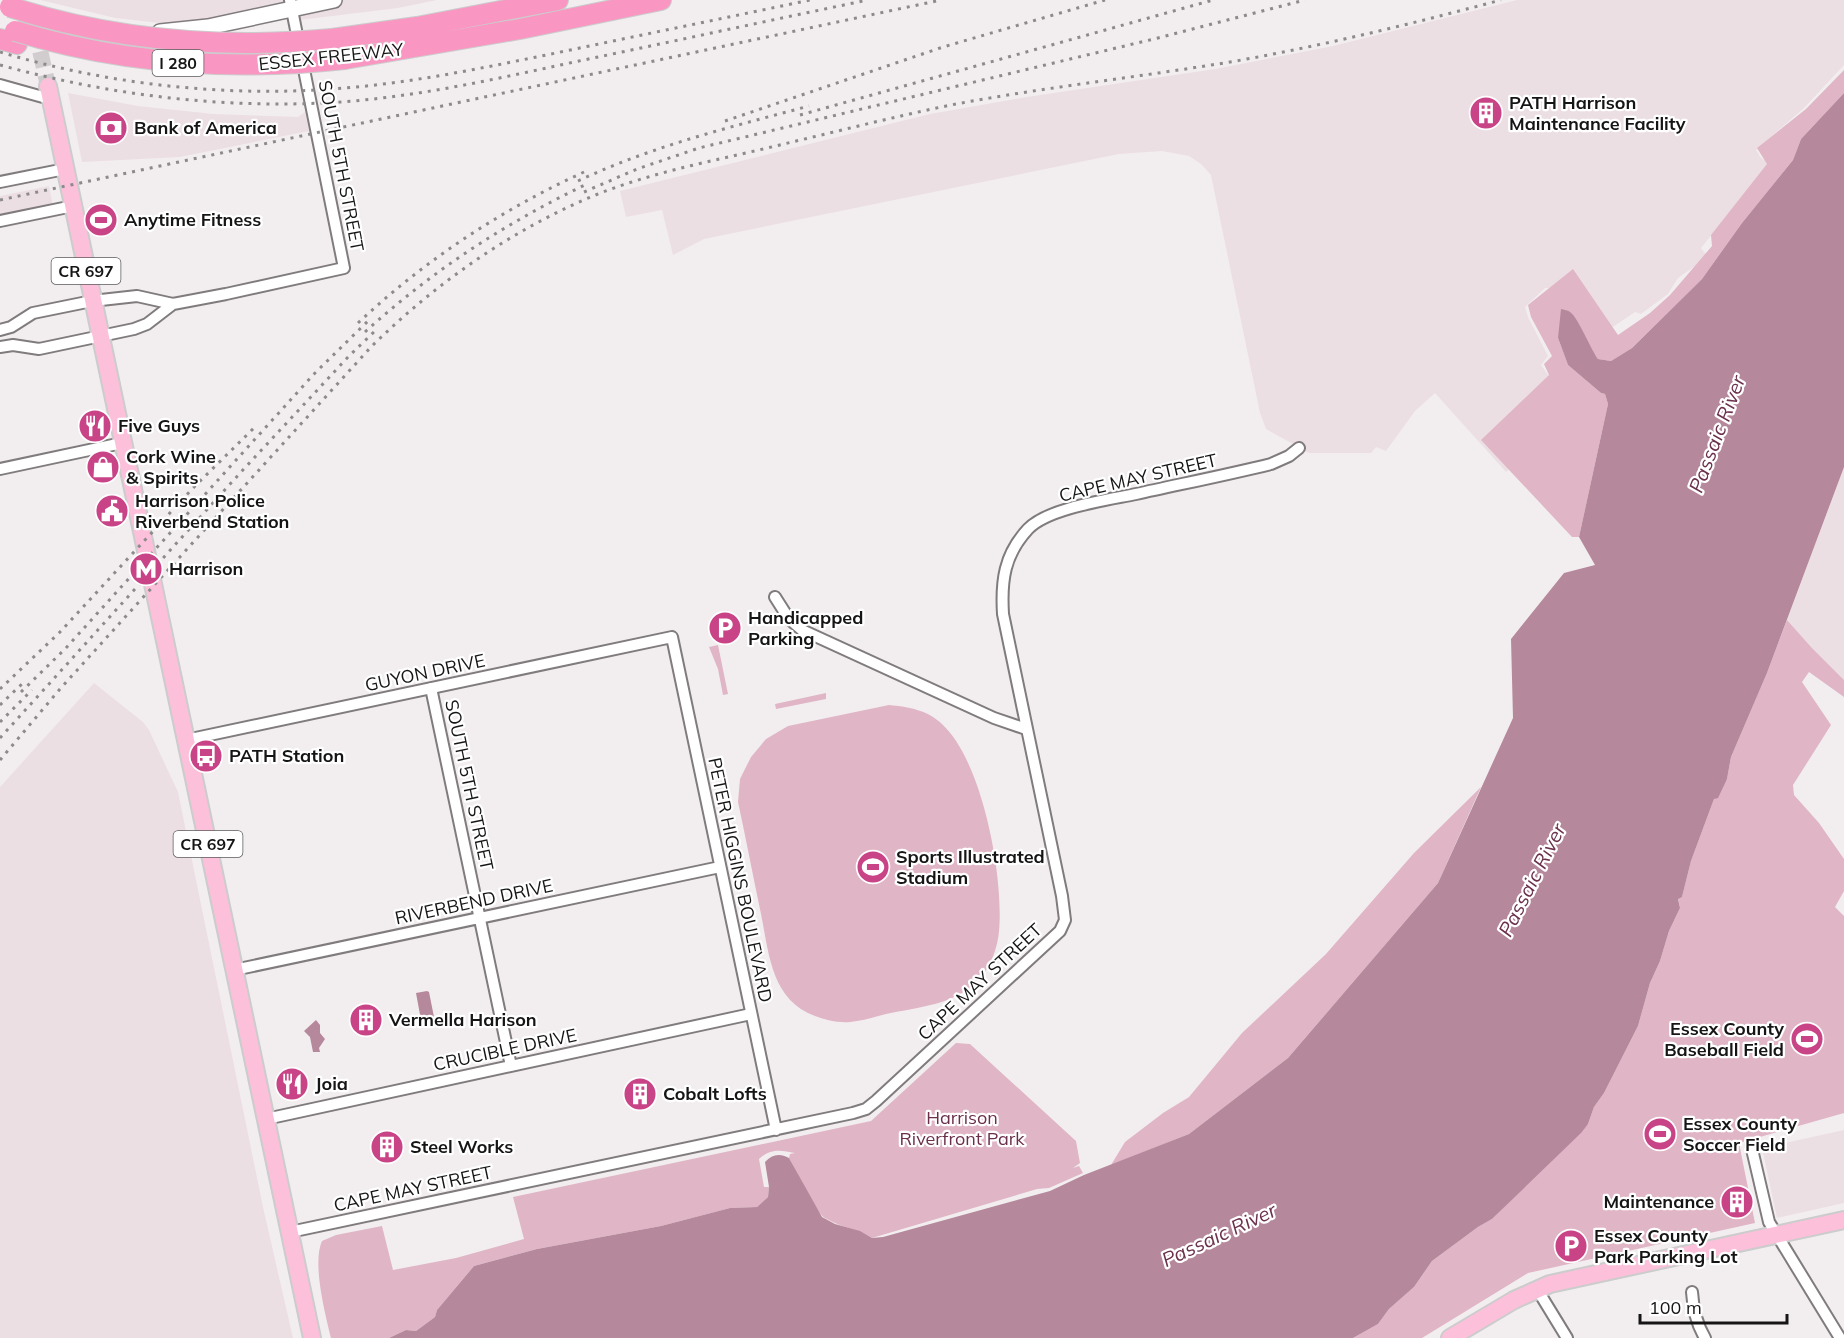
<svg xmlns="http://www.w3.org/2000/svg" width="1844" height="1338" viewBox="0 0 1844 1338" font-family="Mulish,sans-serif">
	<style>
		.built { fill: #ecdfe4 }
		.green { fill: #e0b5c6 }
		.water { fill: #b6889b }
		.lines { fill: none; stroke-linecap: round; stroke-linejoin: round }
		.primary-tunnel { stroke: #d1cdcf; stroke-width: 16; stroke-dasharray: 16 8; stroke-linecap: butt }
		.street-casing { stroke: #807c7e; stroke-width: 14 }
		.secondary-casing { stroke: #807c7e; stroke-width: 18 }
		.primary-casing { stroke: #ccc; stroke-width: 20 }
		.highway-casing { stroke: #ccc; stroke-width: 22 }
		.street { stroke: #fff; stroke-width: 10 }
		.secondary { stroke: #fff; stroke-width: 15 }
		.primary { stroke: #fcc0da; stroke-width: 16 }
		.highway { stroke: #fa96c2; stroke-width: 20 }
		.rail { stroke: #8d8a8b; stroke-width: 3; stroke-dasharray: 3 6; stroke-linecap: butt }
		.highway-bridge-casing { stroke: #ccc; stroke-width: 22; stroke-linecap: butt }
		.highway-bridge { stroke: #fa96c2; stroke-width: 20 }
		.labels { text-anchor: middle; stroke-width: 4.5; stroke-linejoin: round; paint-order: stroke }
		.shield { fill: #fff; stroke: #5c5b5b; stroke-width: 1.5 }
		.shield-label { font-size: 16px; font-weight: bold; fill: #161515 }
		.street-label { font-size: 18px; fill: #161515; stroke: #fff }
		.poi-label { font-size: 18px; font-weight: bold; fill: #161515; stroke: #fff; text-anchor: start }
		.park-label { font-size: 18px; fill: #6b2f4b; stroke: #fff }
		.water-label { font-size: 20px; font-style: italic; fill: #6b304c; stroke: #fff }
	</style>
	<rect width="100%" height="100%" fill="#f2eef0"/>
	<path class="built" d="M40 0H287L288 5 186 26 115 18Z
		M295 0H437L398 8 299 20Z
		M1517 0H1844V65L1804 108 1756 150 1761 158 1769 163 1701 248 1708 257 1678 278 1668 294 1641 314 1635 312 1610 329 1564 289 1545 288 1525 307 1528 317 1548 356 1541 365 1573 409 1506 472 1435 393 1415 411 1386 451 1376 447 1371 453H1309L1266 429 1260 413 1211 175 1201 164 1189 156 1162 151 1119 154 704 239 673 255 662 210 626 217 620 191 930 114 1027 97 1215 69 1333 46Z
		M68 93 138 106 213 114 298 117 305 112 309 131 180 157 82 162Z
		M49 186 53 206 0 217V196Z
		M1844 467V680L1812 648 1787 620Z
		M94 683 143 722 149 730 178 792 263 1207 293 1338H0V787Z
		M1844 1130V1203L1777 1218 1762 1148Z"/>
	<path class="green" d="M1844 70V93L1801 139 1793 160 1742 223 1702 279 1632 348 1611 361 1598 359 1589 347 1579 325 1558 338 1568 365 1601 393 1605 394 1608 404 1579 537H1572L1481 440 1549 375 1544 364 1552 356 1531 317 1528 305 1573 269 1618 335 1650 313 1670 295 1712 246 1711 235 1767 164 1757 148 1806 109Z
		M1787 620 1812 648 1844 680V697L1809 672 1802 682 1831 725 1793 785 1794 795 1819 823 1844 859V891L1835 907 1844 916V1113L1739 1143 1755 1223 1528 1273 1422 1338H1353L1378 1324 1389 1309 1414 1287 1432 1261 1478 1227 1492 1219 1588 1124 1594 1107 1604 1093 1638 1026 1650 983 1660 961 1669 931 1680 908 1678 898 1682 897 1691 861 1714 799 1727 779 1731 757 1767 673Z
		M718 645 728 694 723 695 718 669 709 647Z
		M826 693V699L776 709 775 704Z
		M889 705C909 707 928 710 943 725 983 763 1004 878 999 931 998 946 991 966 981 977 958 1005 918 1007 886 1014 874 1017 862 1021 850 1022 838 1023 826 1020 815 1016 771 1000 769 953 761 914 753 876 746 839 738 802L740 779 751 757 766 739 788 726Z
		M1481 787 1438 883 1288 1058 1189 1134 1111 1165 1125 1142 1163 1113 1189 1097 1242 1033 1326 954 1414 853Z
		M956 1043 970 1044 1076 1141 1080 1163 1073 1168 1079 1166 1083 1173 1049 1188 1037 1189 872 1238C857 1229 840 1227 825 1218 816 1213 796 1170 789 1158L790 1154 795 1153C781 1150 771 1148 759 1159L764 1187H769L768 1197 757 1207 730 1208 661 1226 537 1249 474 1266 437 1310 435 1317 416 1331 406 1330 389 1338H331C325 1313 312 1263 322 1241L336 1235 382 1226 393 1270 456 1258 524 1239 513 1197 871 1121Z"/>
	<path class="water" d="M1844 93V467L1767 673 1731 757 1727 779 1718 798 1714 799 1691 861 1682 897 1678 899 1680 908 1669 931 1660 961 1650 983 1638 1026 1604 1093 1594 1107 1588 1124 1581 1133 1492 1219 1478 1227 1432 1261 1414 1287 1389 1309 1378 1324 1353 1338H389L406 1330 416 1331 435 1317 437 1310 474 1266 537 1249 661 1226 730 1208 757 1207 768 1197 769 1187 765 1162C772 1154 780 1153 789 1158L822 1217 835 1224 860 1231 872 1238 883 1237 1050 1191 1084 1175 1189 1134 1288 1058 1438 883 1513 718 1511 639 1564 573 1595 565 1579 537 1608 404 1605 394 1601 393 1568 365 1558 338 1561 309C1564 310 1568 310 1570 312 1578 317 1590 348 1598 359L1611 361 1632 348 1702 279 1742 223 1793 160 1801 139Z
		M427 991 429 992 434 1017 421 1020 416 993Z
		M316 1020 320 1025V1033L325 1039 319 1048 320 1052H313L310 1037 304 1031Z"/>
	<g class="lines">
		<path class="primary-tunnel" d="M35 28 48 86"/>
		<defs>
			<path id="street" d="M0 85 50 99
				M0 182 65 169
				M0 221 73 206
				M0 330 11 327 33 313 92 301 137 296 173 304 226 294 344 268 290 0
				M0 347 13 345 39 349 134 329 147 324 173 304
				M0 469 122 443
				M775 597 789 619 802 630 994 718 1026 729
				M431 688 511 1066
				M186 740 672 637 776 1130
				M234 970 720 867
				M266 1119 751 1014
				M1751 1145 1769 1222 1840 1338
				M290 1232 853 1113 866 1109 876 1101 1060 931 1065 920 1062 896 1003 614C1001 581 1004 555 1028 529 1048 508 1107 500 1136 494 1181 484 1226 475 1271 464L1289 456 1299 448
				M1537 1289 1567 1338
				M1692 1292C1693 1309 1696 1323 1705 1338"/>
			<path id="secondary" d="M160 32 208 27 334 0"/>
			<path id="primary" d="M48 86 312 1338
				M1450 1338 1514 1300 1550 1284 1844 1220"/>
			<path id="highway" d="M0 39 17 44
				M332 39 417 27 558 0
				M345 59 520 29 661 0"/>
		</defs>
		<use href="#street" class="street-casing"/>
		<use href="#secondary" class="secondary-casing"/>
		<use href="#primary" class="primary-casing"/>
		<use href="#highway" class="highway-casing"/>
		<use href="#street" class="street"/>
		<use href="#secondary" class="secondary"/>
		<use href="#primary" class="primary"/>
		<use href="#highway" class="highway"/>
		<path class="rail" d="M0 52C107 84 221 97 332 89 408 84 482 68 556 53 641 35 725 18 810 0
			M0 65C106 94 213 108 323 103 410 99 495 79 579 61 675 41 771 20 868 0
			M800 115 1213 0
			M725 121 943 47 1105 0
			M578 181C652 146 731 127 809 106
			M584 192 637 169 699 148 1158 38 1305 0
			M0 200 941 0
			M358 323C425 260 501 210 584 172
			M365 332C433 270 507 222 589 183
			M0 689 60 632 193 488 257 425
			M21 692 65 649 314 374 369 320
			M0 705 25 681
			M0 722 32 690
			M0 738 241 472 349 356 377 329
			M0 760 60 689 137 604 371 347C432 287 500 238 577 203 644 172 721 160 792 142 847 129 901 115 956 104 1047 87 1139 77 1230 62 1322 46 1411 24 1501 0"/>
		<defs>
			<path id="highway-bridge" d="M10 7C115 41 222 49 332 39
				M15 31C122 64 234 71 345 59"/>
		</defs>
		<use href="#highway-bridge" class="highway-bridge-casing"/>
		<use href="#highway-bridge" class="highway-bridge"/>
	</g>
	<defs>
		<symbol id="building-disc" viewBox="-11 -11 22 22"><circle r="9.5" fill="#c84487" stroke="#fff"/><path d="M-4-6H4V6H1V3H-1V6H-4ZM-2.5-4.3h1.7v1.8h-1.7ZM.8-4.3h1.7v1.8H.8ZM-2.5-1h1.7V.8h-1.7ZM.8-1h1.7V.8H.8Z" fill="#fff"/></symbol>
		<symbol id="bank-disc" viewBox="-11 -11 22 22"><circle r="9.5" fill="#c84487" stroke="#fff"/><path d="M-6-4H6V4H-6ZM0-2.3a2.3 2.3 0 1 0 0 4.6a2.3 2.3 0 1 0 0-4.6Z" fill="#fff"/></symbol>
		<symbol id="stadium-disc" viewBox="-11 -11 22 22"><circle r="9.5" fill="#c84487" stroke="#fff"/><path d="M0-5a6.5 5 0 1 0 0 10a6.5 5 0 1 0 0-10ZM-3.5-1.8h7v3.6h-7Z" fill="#fff"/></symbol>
		<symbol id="restaurant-disc" viewBox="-11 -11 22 22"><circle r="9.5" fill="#c84487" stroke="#fff"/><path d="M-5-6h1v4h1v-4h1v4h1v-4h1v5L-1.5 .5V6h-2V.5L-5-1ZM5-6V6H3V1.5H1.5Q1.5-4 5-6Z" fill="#fff"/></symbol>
		<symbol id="shop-disc" viewBox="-11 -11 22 22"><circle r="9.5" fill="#c84487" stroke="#fff"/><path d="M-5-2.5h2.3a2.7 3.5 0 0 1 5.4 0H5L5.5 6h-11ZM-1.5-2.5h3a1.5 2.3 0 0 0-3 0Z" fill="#fff"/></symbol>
		<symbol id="civic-disc" viewBox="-11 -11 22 22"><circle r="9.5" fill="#c84487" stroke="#fff"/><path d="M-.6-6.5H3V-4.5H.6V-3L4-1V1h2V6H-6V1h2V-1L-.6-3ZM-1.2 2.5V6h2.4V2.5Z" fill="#fff"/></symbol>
		<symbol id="metro-disc" viewBox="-11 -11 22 22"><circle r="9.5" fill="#c84487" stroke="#fff"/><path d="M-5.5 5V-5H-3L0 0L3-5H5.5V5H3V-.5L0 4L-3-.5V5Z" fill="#fff"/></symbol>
		<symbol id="parking-disc" viewBox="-11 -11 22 22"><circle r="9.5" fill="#c84487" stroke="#fff"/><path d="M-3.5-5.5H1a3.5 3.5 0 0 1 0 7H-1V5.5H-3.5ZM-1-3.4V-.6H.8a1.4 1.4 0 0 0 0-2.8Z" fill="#fff"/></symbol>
		<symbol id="bus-disc" viewBox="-11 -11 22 22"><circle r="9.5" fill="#c84487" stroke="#fff"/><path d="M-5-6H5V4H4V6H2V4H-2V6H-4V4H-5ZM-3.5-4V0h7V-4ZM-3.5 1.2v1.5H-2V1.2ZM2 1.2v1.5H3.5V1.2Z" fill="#fff"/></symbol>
	</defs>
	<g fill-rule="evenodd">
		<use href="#building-disc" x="1467" y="94" width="38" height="38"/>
		<use href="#bank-disc" x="92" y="109" width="38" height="38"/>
		<use href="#stadium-disc" x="82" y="201" width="38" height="38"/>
		<use href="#restaurant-disc" x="76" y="407" width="38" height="38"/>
		<use href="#shop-disc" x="84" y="448" width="38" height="38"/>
		<use href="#civic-disc" x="93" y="492" width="38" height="38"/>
		<use href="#metro-disc" x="127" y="550" width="38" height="38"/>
		<use href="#parking-disc" x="706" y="609" width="38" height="38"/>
		<use href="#bus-disc" x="187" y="737" width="38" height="38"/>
		<use href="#stadium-disc" x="854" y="848" width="38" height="38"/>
		<use href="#building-disc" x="347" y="1001" width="38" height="38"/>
		<use href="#stadium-disc" x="1788" y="1020" width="38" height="38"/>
		<use href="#restaurant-disc" x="273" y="1065" width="38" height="38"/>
		<use href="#building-disc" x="621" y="1075" width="38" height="38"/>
		<use href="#stadium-disc" x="1641" y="1115" width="38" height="38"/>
		<use href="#building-disc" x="368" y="1128" width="38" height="38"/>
		<use href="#building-disc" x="1718" y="1183" width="38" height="38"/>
		<use href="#parking-disc" x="1552" y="1227" width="38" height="38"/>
	</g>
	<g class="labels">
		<g class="shield">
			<rect x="152.5" y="50" width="51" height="26" rx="4.5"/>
			<rect x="51.5" y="258" width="69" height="26" rx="4.5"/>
			<rect x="173.5" y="831" width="69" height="26" rx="4.5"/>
		</g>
		<g class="shield-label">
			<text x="178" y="69">I 280</text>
			<text x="86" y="277">CR 697</text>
			<text x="208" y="850">CR 697</text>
		</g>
		<g class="street-label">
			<text transform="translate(331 57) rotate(-6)" y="6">ESSEX FREEWAY</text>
			<text transform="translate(341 166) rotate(79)" y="6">SOUTH 5TH STREET</text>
			<text transform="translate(1138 478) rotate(-13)" y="6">CAPE MAY STREET</text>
			<text transform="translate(425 673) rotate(-12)" y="6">GUYON DRIVE</text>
			<text transform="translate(469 785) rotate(78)" y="6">SOUTH 5TH STREET</text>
			<text transform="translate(740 880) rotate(78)" y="6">PETER HIGGINS BOULEVARD</text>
			<text transform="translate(474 902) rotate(-12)" y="6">RIVERBEND DRIVE</text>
			<text transform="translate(980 982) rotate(-43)" y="6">CAPE MAY STREET</text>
			<text transform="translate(505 1050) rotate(-12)" y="6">CRUCIBLE DRIVE</text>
			<text transform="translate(413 1189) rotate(-12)" y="6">CAPE MAY STREET</text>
		</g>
		<g class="poi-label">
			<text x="1509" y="109">PATH Harrison<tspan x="1509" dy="21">Maintenance Facility</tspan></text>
			<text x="134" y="134">Bank of America</text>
			<text x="124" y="226">Anytime Fitness</text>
			<text x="118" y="432">Five Guys</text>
			<text x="126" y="463">Cork Wine<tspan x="126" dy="21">&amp; Spirits</tspan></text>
			<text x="135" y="507">Harrison Police<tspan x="135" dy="21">Riverbend Station</tspan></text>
			<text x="169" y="575">Harrison</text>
			<text x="748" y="624">Handicapped<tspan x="748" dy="21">Parking</tspan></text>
			<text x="229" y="762">PATH Station</text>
			<text x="896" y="863">Sports Illustrated<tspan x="896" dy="21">Stadium</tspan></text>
			<text x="389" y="1026">Vermella Harison</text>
			<text x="1784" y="1035" text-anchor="end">Essex County<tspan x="1784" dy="21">Baseball Field</tspan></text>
			<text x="315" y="1090">Joia</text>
			<text x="663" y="1100">Cobalt Lofts</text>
			<text x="1683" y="1130">Essex County<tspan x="1683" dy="21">Soccer Field</tspan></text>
			<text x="410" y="1153">Steel Works</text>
			<text x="1714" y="1208" text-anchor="end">Maintenance</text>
			<text x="1594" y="1242">Essex County<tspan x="1594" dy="21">Park Parking Lot</tspan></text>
		</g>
		<g class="park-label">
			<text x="962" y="1124">Harrison<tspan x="962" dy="21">Riverfront Park</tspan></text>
		</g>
		<g class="water-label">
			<text transform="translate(1717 434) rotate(-69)" y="7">Passaic River</text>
			<text transform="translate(1532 880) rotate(-63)" y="7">Passaic River</text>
			<text transform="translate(1219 1235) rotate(-25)" y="7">Passaic River</text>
		</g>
	</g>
	<path d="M1640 1314v9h147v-9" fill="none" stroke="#161515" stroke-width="3"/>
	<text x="1649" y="1314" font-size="18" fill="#161515" stroke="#ffffff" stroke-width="4.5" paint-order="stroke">100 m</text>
</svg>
